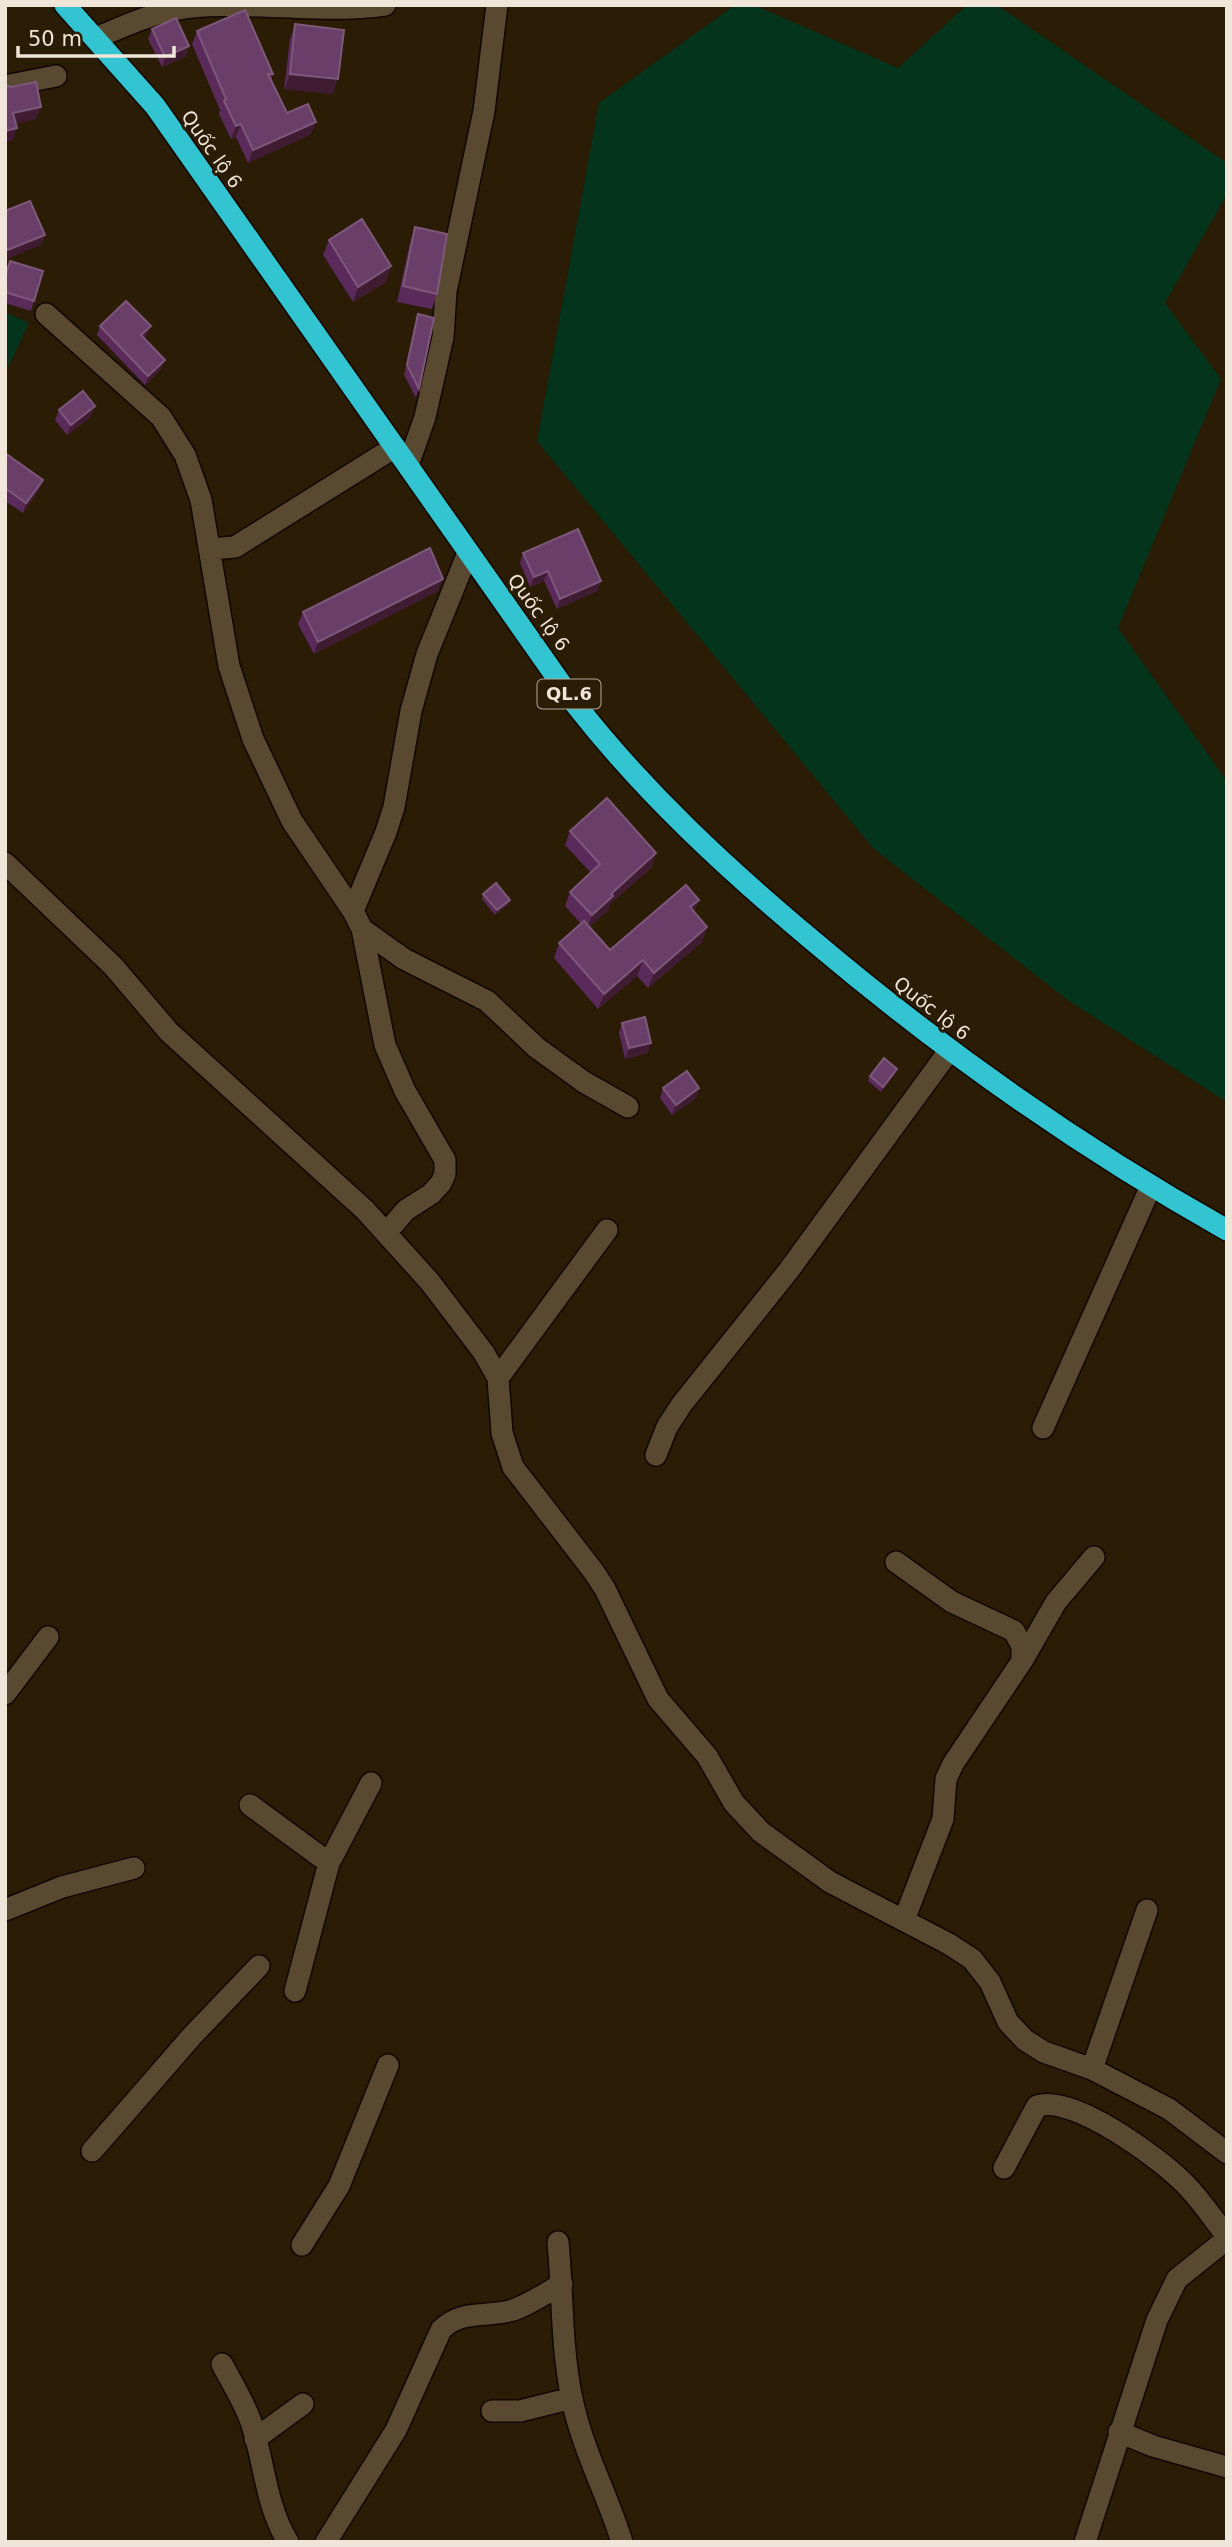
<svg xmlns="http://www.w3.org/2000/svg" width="1232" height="2547" viewBox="0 0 1232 2547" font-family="'DejaVu Sans',sans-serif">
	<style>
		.green { fill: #04341c }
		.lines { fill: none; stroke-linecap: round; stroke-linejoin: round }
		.street-casing { stroke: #120600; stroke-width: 24 }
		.highway-casing { stroke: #120600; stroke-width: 24 }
		.street { stroke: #594931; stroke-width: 21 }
		.highway { stroke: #32c5d1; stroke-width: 21 }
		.wall { fill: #592a5a }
		.shaded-wall { fill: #401c33 }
		.building { fill: #693e68; stroke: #7e587a; stroke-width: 2 }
		.labels { text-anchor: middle; stroke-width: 6; stroke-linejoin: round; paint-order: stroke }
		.shield { fill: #2a1c05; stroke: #b4a999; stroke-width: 2 }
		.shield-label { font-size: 18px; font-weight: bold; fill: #efe5d8 }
		.street-label { font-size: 19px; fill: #efe5d8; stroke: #2a1c05 }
	</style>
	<rect width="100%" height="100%" fill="#2a1c05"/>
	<path class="green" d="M735 5H754L898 68 967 5H997L1227 163V194L1165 303 1221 379 1118 628 1227 781V1102L1069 1001 874 849 537 441 599 103Z
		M5 312 29 323 5 374Z"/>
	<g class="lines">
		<defs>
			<path id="street" d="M96 38C126 25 159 10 192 7 257 1 321 14 385 5
				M5 86 56 76
				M46 314 161 417 185 455 201 500 229 666 253 739 292 821 353 911 362 929 385 1045 405 1091 445 1160V1174L441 1183 431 1194 406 1210 387 1232
				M408 465 425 417 443 337 446 291 484 111 497 5
				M209 549 235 547 395 447
				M5 863 113 966 169 1032 365 1210 430 1282 484 1353 498 1378 502 1433 513 1467 594 1572 605 1589 658 1699 707 1756 734 1803 761 1832 830 1882 949 1944 972 1959 990 1982 1008 2022 1025 2040 1044 2052 1092 2069 1169 2109 1227 2153
				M353 911 386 832 394 807 411 711 427 654 468 553
				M362 929 404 959 487 1001 537 1048 584 1082 628 1107
				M498 1378 607 1230
				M1043 1428 1151 1186
				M656 1455 667 1427 682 1404 789 1270 949 1051
				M896 1562 952 1602 1014 1631 1022 1646V1661
				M5 1694 48 1637
				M250 1805 329 1863
				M5 1910 62 1887 134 1868
				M904 1920 943 1819 946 1779 953 1764 1022 1661 1056 1602 1094 1557
				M295 1991 329 1863 371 1783
				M1092 2069 1147 1910
				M92 2151 192 2036 259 1966
				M1004 2168 1037 2106C1073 2094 1157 2157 1182 2181 1199 2197 1212 2218 1227 2236
				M558 2242C563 2294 561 2347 572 2399 582 2448 607 2494 622 2542
				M302 2245 339 2186 388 2065
				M222 2364C232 2383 244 2402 251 2422 265 2463 265 2504 288 2542
				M492 2411H520L572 2398
				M1119 2432 1153 2446 1227 2467
				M255 2439 303 2404
				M326 2542 396 2430 441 2330C461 2309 487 2318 513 2310 530 2304 546 2293 562 2284
				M1085 2542 1157 2320 1177 2279 1227 2239"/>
			<path id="highway" d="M65 5 155 106 576 705C645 793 726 868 812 940 941 1049 1079 1147 1227 1230"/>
		</defs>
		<use href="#street" class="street-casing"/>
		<use href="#highway" class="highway-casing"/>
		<use href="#street" class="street"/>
		<use href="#highway" class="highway"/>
	</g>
	<path class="wall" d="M295 24 333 94 284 89 290 39Z
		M152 29 186 56 162 67 148 39Z
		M197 31 273 74 271 80 287 113 311 134 248 163 236 137 231 139 219 114 220 110 192 44Z
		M415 227 437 294 432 309 397 302 410 243Z
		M329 240 391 266 386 282 353 302 323 255Z
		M10 261 34 301 31 311 5 303V275Z
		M418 314 419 389 416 398 404 375 415 324Z
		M100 326 147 335 144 338 161 369 145 385 97 335Z
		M59 410 91 417 67 435 55 420Z
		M5 453 43 480 39 490 23 513 5 501Z
		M523 553 597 591 557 609 544 581 530 587 520 563Z
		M438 591 314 654 298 624 303 612Z
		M570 831 656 853 651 868 610 904 608 910 589 927 610 950 694 912 707 927 702 942 648 988 637 976 598 1009 554 958 559 943 581 924 565 906 570 892 591 873 565 845Z
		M483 894 510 900 508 905 495 915 482 899Z
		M622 1023 651 1043 647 1053 625 1059 619 1033Z
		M895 1074 881 1092 868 1081 870 1076Z
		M663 1088H699L696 1098 672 1115 660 1098Z"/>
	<path class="shaded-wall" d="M189 46 186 56 162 67 165 57Z
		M290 74 338 79 333 94 284 89Z
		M41 107 37 119 9 125 13 113Z
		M316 122 311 134 248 163 253 150Z
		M241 124 236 137 231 139 236 126Z
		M17 128 13 140 5 142V131Z
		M45 235 41 245 5 260V251Z
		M391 266 386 282 353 302 358 287Z
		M151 326 147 335 138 344 141 335Z
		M165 360 161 369 145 385 148 376Z
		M95 406 91 417 67 435 71 425Z
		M43 480 39 490 23 513 26 503Z
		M548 571 544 581 530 587 534 577Z
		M443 579 438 591 314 654 318 642Z
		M601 581 597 591 557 609 560 599Z
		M656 853 651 868 610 904 608 910 587 929 592 915 611 894Z
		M510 900 508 905 495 915 497 910Z
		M699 900 693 915 690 907Z
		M707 927 702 942 648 988 654 973Z
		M643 960 637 976 598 1009 604 994Z
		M651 1043 647 1053 625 1059 629 1048Z
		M897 1069 895 1074 881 1092 883 1087Z
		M699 1088 696 1098 672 1115 676 1105Z"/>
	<path class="building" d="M245 10 273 74H268L287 113 308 104 316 122 253 150 241 124 236 126 224 101 226 99 197 31Z
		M176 18 189 46 165 57 152 29Z
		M295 24 344 30 338 79 290 74Z
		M36 82 41 107 13 113 17 128 5 131V85L11 87Z
		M30 201 45 235 5 251V211Z
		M362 219 391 266 358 287 329 240Z
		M415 227 447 234 437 294 403 286Z
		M10 261 43 271 34 301 5 292V277Z
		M126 301 151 326 141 335 165 360 148 376 100 326Z
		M418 314 434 318 419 389 407 365Z
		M83 391 95 406 71 425 59 410Z
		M5 453 43 480 26 503 5 488Z
		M578 529 601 581 560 599 548 571 534 577 523 553Z
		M430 548 443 579 318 642 303 612Z
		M607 798 656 853 611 894 613 896 592 915 570 892 600 864 570 831Z
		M496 883 510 900 497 910 483 894Z
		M686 885 699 900 690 907 707 927 654 973 643 960 604 994 559 943 584 921 610 950Z
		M645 1017 651 1043 629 1048 622 1023Z
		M884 1058 897 1069 883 1087 870 1076Z
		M687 1071 699 1088 676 1105 663 1088Z"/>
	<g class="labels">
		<rect class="shield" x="537.5" y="679.5" width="63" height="29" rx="5"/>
		<g class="shield-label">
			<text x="569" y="700">QL.6</text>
		</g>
		<g class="street-label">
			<text transform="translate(212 149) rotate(55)" y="7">Quốc lộ 6</text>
			<text transform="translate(539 612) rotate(54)" y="7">Quốc lộ 6</text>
			<text transform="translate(932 1008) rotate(38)" y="7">Quốc lộ 6</text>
		</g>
	</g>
	<rect width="1232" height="2547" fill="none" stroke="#efe5d8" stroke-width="14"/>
	<path d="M18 46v10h156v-10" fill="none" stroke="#efe5d8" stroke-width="3.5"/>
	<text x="28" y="46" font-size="21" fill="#efe5d8" stroke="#2a1c05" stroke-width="5" paint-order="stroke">50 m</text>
</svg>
